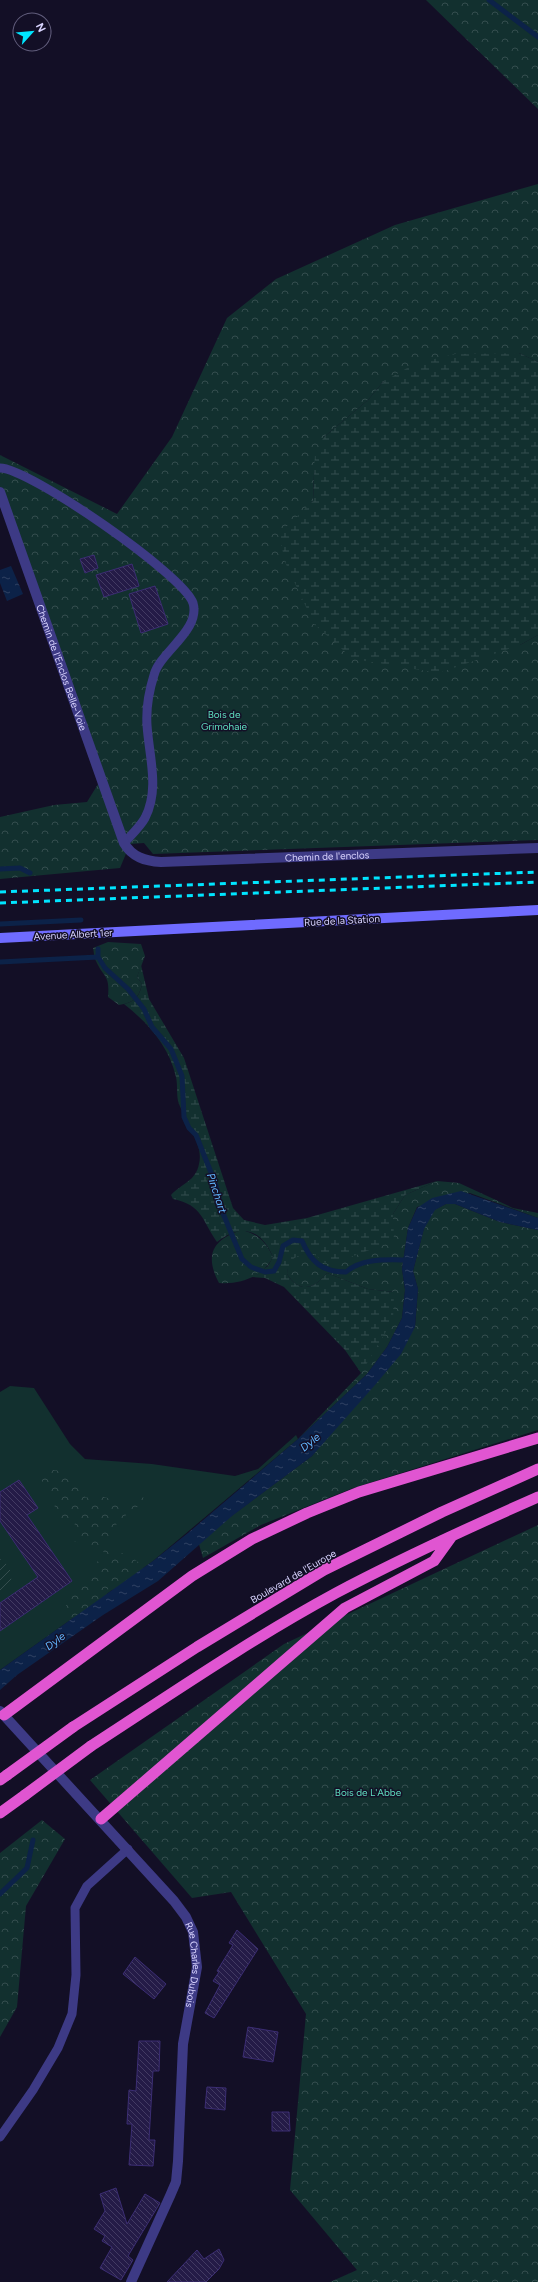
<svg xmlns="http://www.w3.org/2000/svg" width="538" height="2282" viewBox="0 0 538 2282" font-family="Figtree,sans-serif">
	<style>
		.green { fill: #12302f }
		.forest { fill: url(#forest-crowns) }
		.wetland { fill: url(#wetland-marsh) }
		.garden { fill: url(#garden-furrows) }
		.water { fill: url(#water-ripples) }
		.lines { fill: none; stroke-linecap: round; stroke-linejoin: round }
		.stream { stroke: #0c2248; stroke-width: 5 }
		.building { fill: url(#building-back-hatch); stroke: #3b2d73 }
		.service { stroke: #3d3a85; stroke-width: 9 }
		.minor { stroke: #3d3a85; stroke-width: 10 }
		.secondary { stroke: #6f6bff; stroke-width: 10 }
		.trunk { stroke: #e055d1; stroke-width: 11 }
		.rail { stroke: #00e5ff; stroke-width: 3; stroke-dasharray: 6 5; stroke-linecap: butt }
		.trunk-bridge { stroke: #e055d1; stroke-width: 11 }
		.labels { text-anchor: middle; stroke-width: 3; stroke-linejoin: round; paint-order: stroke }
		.street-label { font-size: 10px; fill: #d9d4ff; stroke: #130f26 }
		.park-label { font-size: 10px; fill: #5fe0c0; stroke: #130f26 }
		.water-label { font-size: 11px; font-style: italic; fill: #62b6ff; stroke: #130f26 }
	</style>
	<defs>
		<pattern id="forest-crowns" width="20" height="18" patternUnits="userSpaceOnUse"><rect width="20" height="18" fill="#12302f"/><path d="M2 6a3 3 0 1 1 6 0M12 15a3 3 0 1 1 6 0" fill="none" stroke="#344d4e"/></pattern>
		<pattern id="wetland-marsh" width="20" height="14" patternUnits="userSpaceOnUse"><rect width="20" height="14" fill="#12302f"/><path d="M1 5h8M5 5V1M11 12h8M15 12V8" fill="none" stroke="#344d4e"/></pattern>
		<pattern id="garden-furrows" width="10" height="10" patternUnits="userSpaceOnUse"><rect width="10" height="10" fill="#12302f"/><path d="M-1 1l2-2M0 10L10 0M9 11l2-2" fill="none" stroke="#344d4e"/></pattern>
		<pattern id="water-ripples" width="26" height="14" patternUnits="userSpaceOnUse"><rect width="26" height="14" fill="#0c2248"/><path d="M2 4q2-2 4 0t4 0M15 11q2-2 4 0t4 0" fill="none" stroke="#2f4163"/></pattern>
		<pattern id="building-back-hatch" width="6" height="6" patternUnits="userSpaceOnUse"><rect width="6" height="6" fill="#241b47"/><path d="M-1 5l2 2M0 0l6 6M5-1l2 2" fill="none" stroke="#433b63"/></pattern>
	</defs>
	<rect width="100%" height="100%" fill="#130f26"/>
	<path class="green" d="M10 1386 34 1388 70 1444 85 1459 152 1464 235 1476 258 1469 296 1435 298 1439 153 1561 0 1670V1392Z"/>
	<path class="forest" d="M426 0H538V109Z
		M538 184V362L519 353 383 382 368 400 324 437 314 474 313 501 303 514 520 645 538 635V840L153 854 144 843 130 844 120 868 0 879V817L54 805 87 802 103 776 0 493V455L117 514 172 437 227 318 276 279 395 225Z
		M108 942 141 944 145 956 137 977 142 984C139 998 133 1003 119 1005L108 997C110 974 104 979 96 961 94 958 94 952 93 948Z
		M437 1181 459 1183 513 1208 538 1213V1218L470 1193 417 1207 408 1228 402 1269 405 1290 402 1318 387 1347 367 1374 298 1439 361 1373 394 1292 368 1289 327 1273C314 1289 300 1294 287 1274L288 1263 296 1255 312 1253 393 1214 405 1195Z
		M446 1204H455L500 1222 538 1230V1430L353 1488 261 1525 203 1558 198 1541 312 1456 415 1327 418 1289 413 1271 424 1228 434 1210Z
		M242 1230C258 1234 266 1242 273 1257 264 1276 240 1285 219 1283 204 1255 213 1239 242 1230Z
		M47 1469 61 1471 76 1478 86 1498 91 1493 127 1504 133 1491 147 1500C131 1513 103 1525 111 1550 125 1553 138 1559 146 1571L118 1590 103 1589 109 1596 78 1622 64 1612 69 1597 95 1576 97 1562 104 1555 103 1549H85L82 1543 72 1541 69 1534 75 1524 73 1518H61L55 1511 54 1497 46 1490 41 1479Z
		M538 1525V2282H330L357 2270 290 2190 306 2014 231 1892 192 1898 90 1780 284 1644Z
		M42 1820 65 1839 26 1906 17 2007 0 2037V1853Z"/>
	<path class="wetland" d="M519 353 538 362V635L520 645 439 673 353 659 314 624 284 560 280 533 313 501 315 452 324 437 368 400 383 382 414 364 455 354Z
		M141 965 149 999 184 1058 233 1208 244 1220 265 1225 307 1218 437 1181 405 1195 393 1214 394 1241 329 1265 312 1253C296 1255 289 1258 287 1274 300 1294 314 1289 327 1273L368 1289 394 1292 393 1320 361 1373 345 1350 284 1287 265 1278 252 1277 268 1266 273 1257C261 1229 241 1223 217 1242 202 1221 203 1205 173 1199L171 1195C181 1184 196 1181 199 1164 204 1145 186 1122 179 1104 176 1096 178 1086 176 1077 169 1046 148 1023 124 1004 135 1002 140 995 142 984L137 977Z"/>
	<path class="garden" d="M0 1559C15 1567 15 1587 0 1594Z"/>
	<path class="water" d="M11 566 23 594 7 601 0 583V570Z
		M461 1191 538 1218V1230L500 1222 455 1204H446L435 1210 424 1229 413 1271 418 1289 415 1327 401 1354 375 1385 312 1456 232 1516 158 1581 103 1615 17 1675 0 1690V1670L153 1561 188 1533 298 1439 367 1374 387 1347 402 1318 405 1290 402 1269 408 1228 417 1208 432 1198Z"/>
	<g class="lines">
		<path class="stream" d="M489 0 538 37
			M0 869 20 868 30 873
			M0 924 81 920
			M98 949V957L105 968 128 989 144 1009 152 1027 171 1049 182 1076 184 1117 189 1128 196 1135 216 1185 222 1211 242 1259 251 1267 265 1272 274 1271 279 1262 283 1246 293 1240 302 1241C311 1262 322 1272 346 1272 363 1257 389 1260 410 1260
			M0 962 98 957
			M0 1894 27 1868 33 1840"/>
	</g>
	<path class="building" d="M94 555 98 568 85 573 80 559Z
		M132 564 139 586 104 597 96 575Z
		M155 586 168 624 141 633 129 594Z
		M19 1480 38 1508 27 1515 72 1581 0 1631V1603L38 1577 0 1521V1492Z
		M237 1930 258 1949 214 2018 205 2013 220 1985 213 1981 219 1972 217 1971 233 1945 229 1943Z
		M135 1957 166 1984 154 1999 123 1974Z
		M248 2027 278 2032 273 2062 243 2057Z
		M139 2041H160L159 2071H153L149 2140H155L153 2166 129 2165 132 2124H127L129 2090 136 2091Z
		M207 2087 226 2088 225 2110 205 2108Z
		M272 2112H289L290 2131H272Z
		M116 2188 127 2224 145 2194 160 2203 128 2256 133 2260 121 2280 100 2268 112 2247 102 2241 105 2236 94 2229 105 2211 100 2194Z
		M219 2249 224 2260 219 2269 206 2282H167L197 2250 204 2259Z"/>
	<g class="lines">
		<path class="service" d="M0 468C29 468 184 575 193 603 201 630 160 652 154 675 149 691 146 709 147 725 149 756 160 789 145 818 140 827 131 835 124 843
			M0 2137 33 2090 58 2048 72 2014 76 1975 75 1908 87 1886 128 1849"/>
		<g class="minor">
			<path id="s1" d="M0 492 124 843C132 857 145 861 161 862L538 848"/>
			<path id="s2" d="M0 1711 174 1901 186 1917 193 1932 197 1967 183 2044 178 2161 176 2182 170 2196 131 2282"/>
		</g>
		<path class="secondary" d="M0 938 538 910"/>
		<path class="trunk" d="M4 1715 192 1576 252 1539 307 1513 359 1492 538 1438
			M73 1727 197 1647 324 1570 442 1512 538 1469
			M91 1746C171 1694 251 1639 336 1593 402 1558 470 1527 538 1497
			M0 1780 7 1775
			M0 1813 25 1795
			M101 1819 345 1608 434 1561 452 1536"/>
		<path class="rail" d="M0 892 538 872
			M0 903 538 882"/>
		<path class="trunk-bridge" d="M7 1775 73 1727
			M25 1795 91 1746"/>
	</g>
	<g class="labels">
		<g class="street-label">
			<text dy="4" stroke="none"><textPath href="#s1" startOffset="186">Chemin de l'Enclos Belle-Voie</textPath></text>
			<text dy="4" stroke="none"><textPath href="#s1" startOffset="582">Chemin de l'enclos</textPath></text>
			<text transform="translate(342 920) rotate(-3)" y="4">Rue de la Station</text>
			<text transform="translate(73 934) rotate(-3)" y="4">Avenue Albert 1er</text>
			<text transform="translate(293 1576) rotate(-30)" y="4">Boulevard de l'Europe</text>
			<text dy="4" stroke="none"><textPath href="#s2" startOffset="327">Rue Charles Dubois</textPath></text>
		</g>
		<g class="park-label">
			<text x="224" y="718">Bois de<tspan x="224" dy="12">Grimohaie</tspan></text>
			<text x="368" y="1796">Bois de L'Abbe</text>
		</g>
		<g class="water-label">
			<text transform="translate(217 1193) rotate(72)" y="4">Pinchart</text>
			<text transform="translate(310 1442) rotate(-39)" y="4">Dyle</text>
			<text transform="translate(55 1641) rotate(-36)" y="4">Dyle</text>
		</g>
	</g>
	<g transform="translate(32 32) rotate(63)"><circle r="19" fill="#130f26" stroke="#625e7d"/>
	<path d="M0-3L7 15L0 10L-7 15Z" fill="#00e5ff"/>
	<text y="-6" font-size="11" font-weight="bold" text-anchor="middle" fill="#d9d4ff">N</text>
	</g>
</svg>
